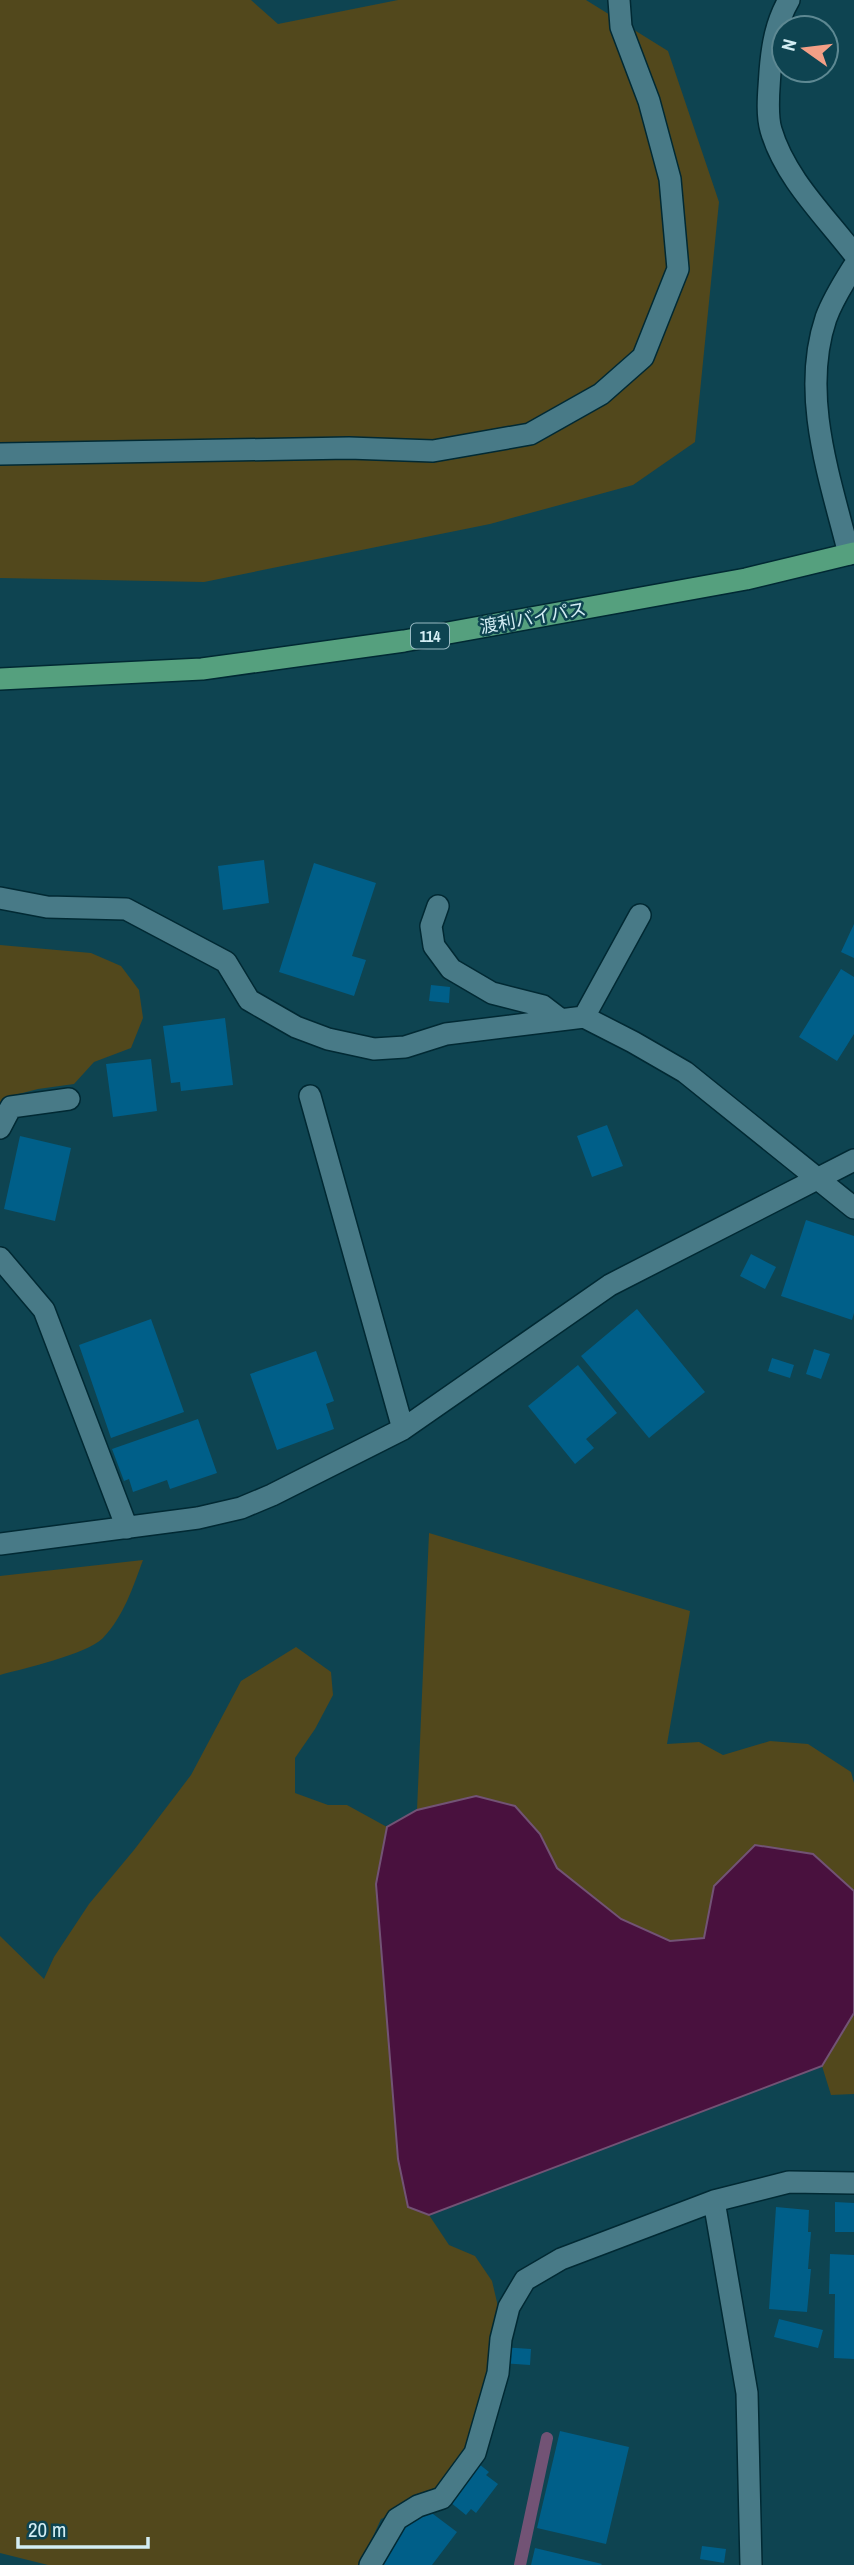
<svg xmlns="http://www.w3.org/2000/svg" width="854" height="2565" viewBox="0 0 854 2565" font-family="'Archivo Narrow','Noto Sans JP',sans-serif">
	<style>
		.green { fill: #52481c }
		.water { fill: #49113e; stroke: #725375; stroke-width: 2 }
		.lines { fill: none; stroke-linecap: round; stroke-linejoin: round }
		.stream { stroke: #725375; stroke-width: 12 }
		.building { fill: #005f89 }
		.minor-casing { stroke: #012933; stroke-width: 24 }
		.tertiary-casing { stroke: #012933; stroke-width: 24 }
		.trunk-casing { stroke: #012933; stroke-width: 24 }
		.minor { stroke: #487a87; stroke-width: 21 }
		.tertiary { stroke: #487a87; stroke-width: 21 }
		.trunk { stroke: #55a07e; stroke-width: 21 }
		.labels { text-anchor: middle; stroke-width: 5; stroke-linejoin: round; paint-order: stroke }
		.shield { fill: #0e4451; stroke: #98bac3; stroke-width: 2 }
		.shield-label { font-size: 16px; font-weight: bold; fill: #d3edf4 }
		.street-label { font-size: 18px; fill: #d3edf4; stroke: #0e4451 }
	</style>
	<rect width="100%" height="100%" fill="#0e4451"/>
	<path class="green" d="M0 0H251L278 24 398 0H586L668 51 719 202 695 442 633 485 490 524 204 582 0 578Z
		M0 945 91 953 121 966 139 990 143 1018 131 1048 94 1062 74 1084 38 1089 7 1097 0 1109Z
		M429 1533 690 1611 667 1744 699 1742 723 1755 770 1741 808 1744 851 1772 854 1783V1891L813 1854 714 1886 704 1938 670 1941 621 1919 557 1868 540 1834 417 1810Z
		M143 1560C133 1587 124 1616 103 1638 85 1655 25 1668 0 1675V1576Z
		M296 1647 331 1672 333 1695 315 1729 295 1758V1793L328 1805H347L387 1827 376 1884 398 2159 408 2207 429 2215 449 2245 475 2256 492 2281 500 2315 479 2443 442 2494 381 2519 360 2565H48L0 2553V1936L44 1979 54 1957 89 1904 134 1850 191 1775 241 1681Z
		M854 2013V2094L831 2095 822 2066Z"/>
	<path class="water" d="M476 1796 515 1806 540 1834 557 1868 621 1919 670 1941 704 1938 714 1886 755 1845 813 1854 854 1891V2013L822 2066 429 2215 408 2207 398 2159 376 1884 387 1827 417 1810Z"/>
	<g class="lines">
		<path class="stream" d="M520 2565 547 2438"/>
	</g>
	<path class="building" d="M264 860 269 903 223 910 218 866Z
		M314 863 376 883 352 956 366 960 354 996 279 972Z
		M854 924V958L841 952Z
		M841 969 854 977V1034L837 1061 799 1037Z
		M431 985 450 987 449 1003 429 1001Z
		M225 1018 233 1085 181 1091 180 1082 171 1083 163 1026Z
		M151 1059 157 1111 113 1117 106 1064Z
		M607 1125 623 1166 592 1177 577 1136Z
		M20 1136 71 1148 55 1221 4 1209Z
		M806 1220 854 1236V1313L852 1320 781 1296Z
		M751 1254 776 1267 765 1289 740 1276Z
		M637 1309 705 1392 649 1438 581 1356Z
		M151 1319 184 1412 111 1438 79 1345Z
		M814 1349 830 1354 821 1379 806 1374Z
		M316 1351 334 1401 326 1404 334 1429 277 1450 250 1374Z
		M772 1358 794 1365 790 1378 768 1371Z
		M578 1365 617 1413 586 1439 594 1448 575 1464 528 1406Z
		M198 1419 217 1473 170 1489 167 1480 133 1492 129 1479 124 1481 112 1449Z
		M835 2202 854 2203V2232H835Z
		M776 2207 809 2210 808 2232H811L808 2269H811L807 2312 769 2309Z
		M830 2254 854 2255V2359L834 2358 835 2294H829Z
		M779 2319 823 2330 818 2348 774 2337Z
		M502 2347 531 2349 530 2365 500 2363Z
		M560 2431 629 2447 606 2544 537 2528Z
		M474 2460 489 2472 486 2475 498 2484 476 2513 471 2509 466 2515 445 2498Z
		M421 2505 457 2532 432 2565H376Z
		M702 2546 726 2549 724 2563 700 2559Z
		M535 2548 602 2564 601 2565H531Z"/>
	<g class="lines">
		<defs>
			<path id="minor" d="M789 0C776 22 772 46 770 72 769 90 766 113 771 130 785 178 825 216 854 254
				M0 454 349 448 433 451 530 434 601 394 643 357 678 269 670 179 649 101 621 27 619 0
				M0 898 47 907 126 909 226 962 249 1000 296 1027 328 1039 374 1049 405 1047 446 1034 584 1017 633 1042 685 1072 854 1208
				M438 906 431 926 434 946 451 969 492 993 543 1006 560 1019
				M584 1017 640 915
				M310 1096 403 1429
				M0 1128 11 1107 69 1099
				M0 1258 44 1310 127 1528
				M0 1544 198 1518 241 1508 272 1495 403 1429 610 1285 854 1160
				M370 2565 397 2519 418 2506 442 2498 475 2453 498 2373 501 2339 509 2307 525 2280 561 2259 714 2201
				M751 2565 747 2393 714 2201 789 2182 854 2183"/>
			<path id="tertiary" d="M849 554C830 478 800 395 826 318 833 299 844 282 854 266"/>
			<path id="trunk" d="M0 679 202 669 404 641 746 579 854 553"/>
		</defs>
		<use href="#minor" class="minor-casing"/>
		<use href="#tertiary" class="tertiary-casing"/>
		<use href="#trunk" class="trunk-casing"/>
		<use href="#minor" class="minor"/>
		<use href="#tertiary" class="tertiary"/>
		<use href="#trunk" class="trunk"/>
	</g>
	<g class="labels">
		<rect class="shield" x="411" y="623.5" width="38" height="25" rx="5"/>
		<g class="shield-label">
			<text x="430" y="642">114</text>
		</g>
		<g class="street-label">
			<text transform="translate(533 618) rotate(-10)" y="6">渡利バイパス</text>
		</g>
	</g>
	<g transform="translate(805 49) rotate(284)"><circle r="33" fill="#0e4451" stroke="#5d8892" stroke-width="2"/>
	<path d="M0-5L12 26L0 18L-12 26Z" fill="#f39f86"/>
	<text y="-10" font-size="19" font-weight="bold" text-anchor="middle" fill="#d3edf4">N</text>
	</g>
	<path d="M18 2537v10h130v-10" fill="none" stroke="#d3edf4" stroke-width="3.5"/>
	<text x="28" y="2537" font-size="21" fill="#d3edf4" stroke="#0e4451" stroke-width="5" paint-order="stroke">20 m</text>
</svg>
